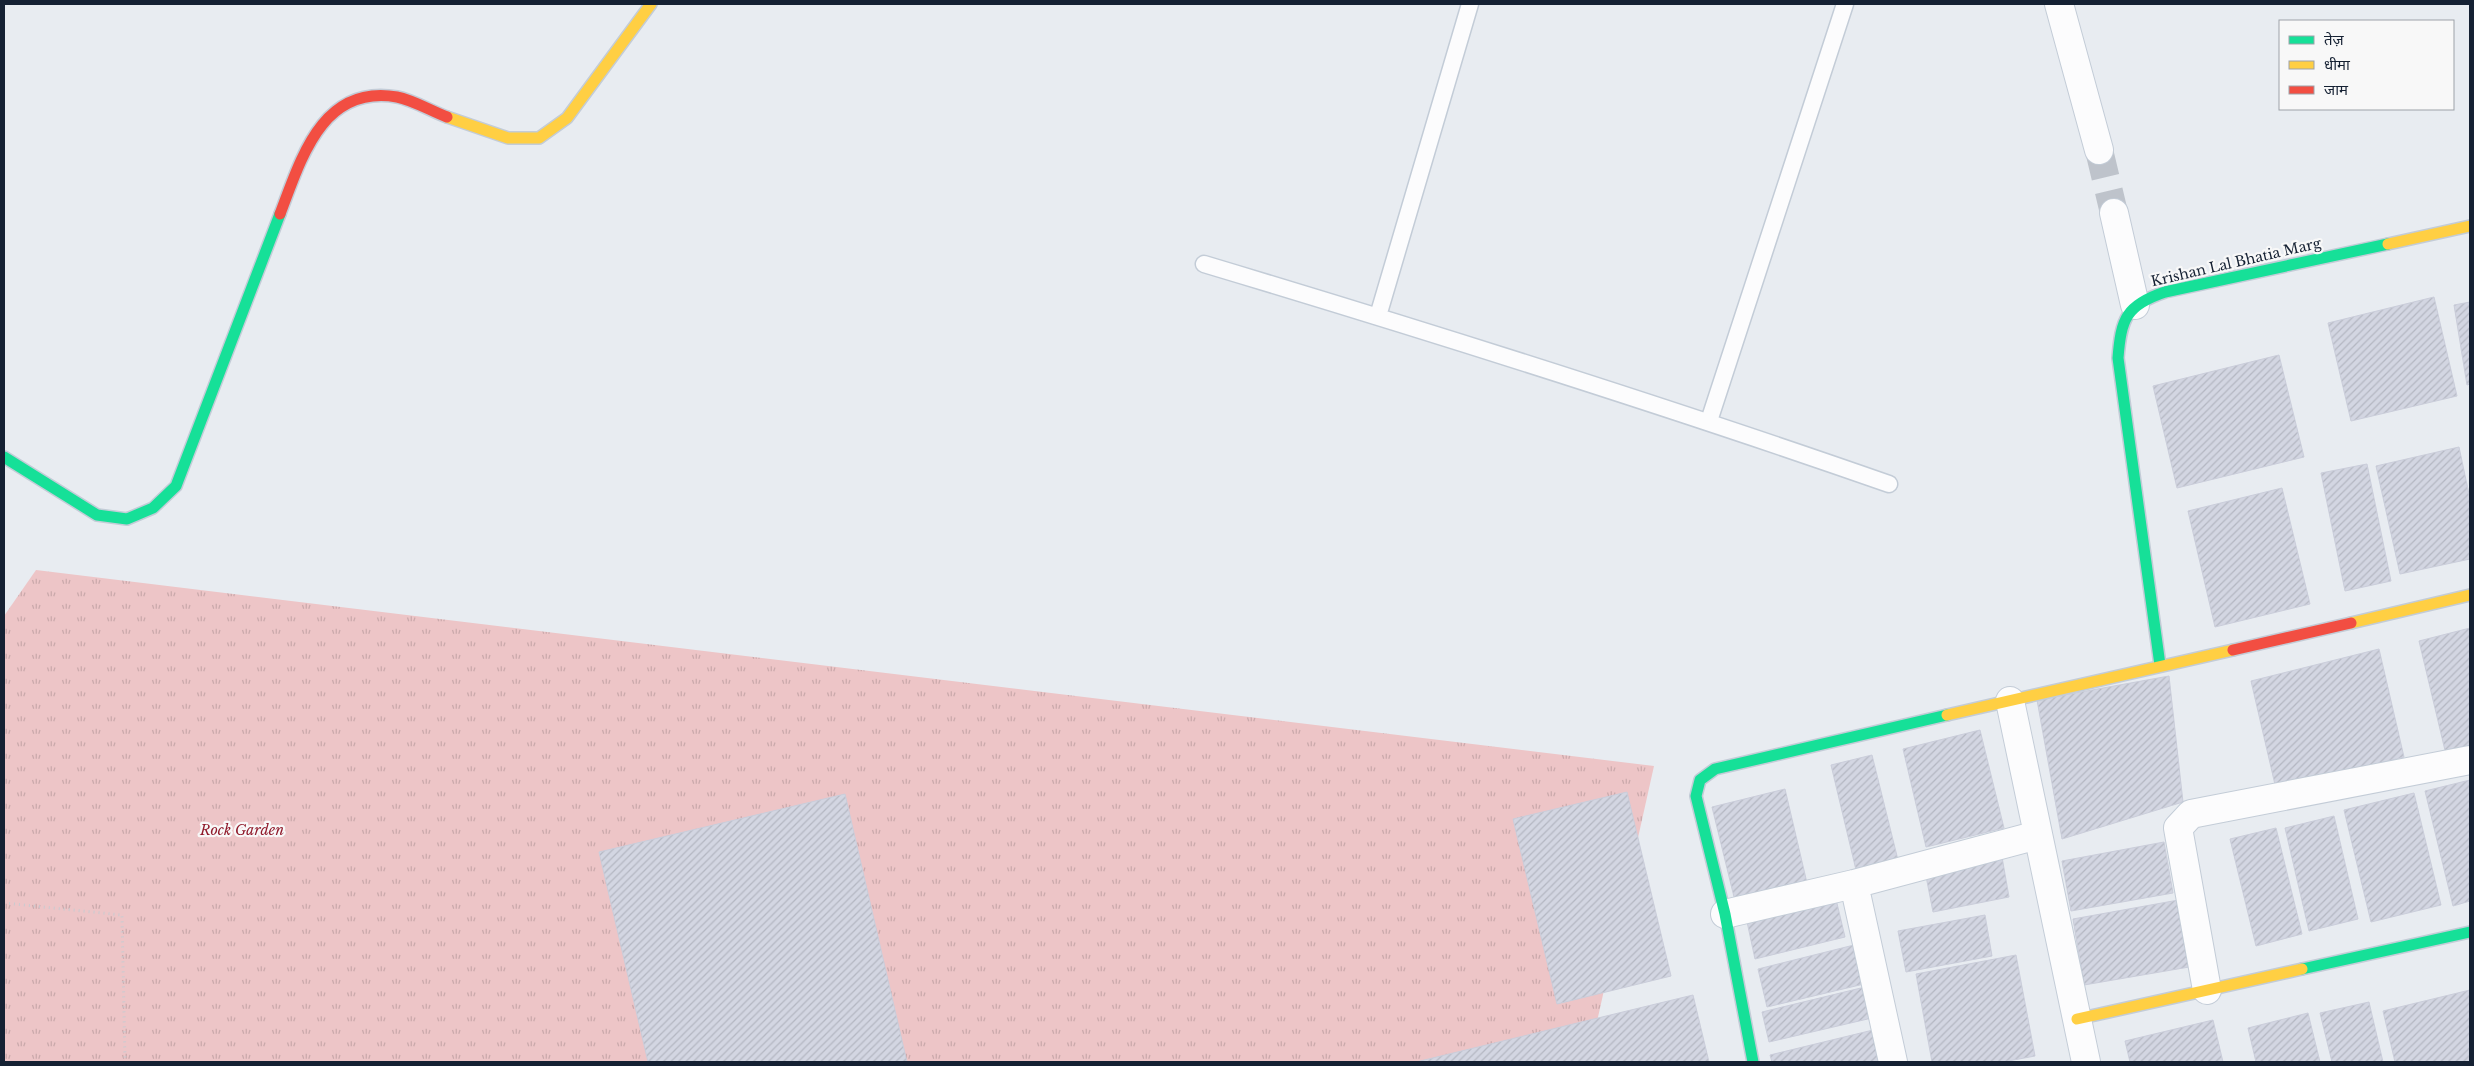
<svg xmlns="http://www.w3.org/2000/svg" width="2474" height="1066" viewBox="0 0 2474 1066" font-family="'Libre Baskerville','Noto Sans Devanagari',serif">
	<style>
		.grass { fill: url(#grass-tufts) }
		.building { fill: url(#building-hatch); stroke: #cacdda }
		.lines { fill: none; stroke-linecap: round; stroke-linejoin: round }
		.street-tunnel { stroke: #bec3cb; stroke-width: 28; stroke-dasharray: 28 14; stroke-linecap: butt }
		.lane-casing { stroke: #c3ccd7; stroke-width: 19 }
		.street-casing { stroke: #c3ccd7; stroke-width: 30 }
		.fast-casing { stroke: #c3ccd7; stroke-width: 14 }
		.slow-casing { stroke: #c3ccd7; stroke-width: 14 }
		.jam-casing { stroke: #c3ccd7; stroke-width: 14 }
		.path { stroke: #c9cbd0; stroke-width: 3; stroke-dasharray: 1 4; stroke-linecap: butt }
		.lane { stroke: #fcfcfd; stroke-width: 16 }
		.street { stroke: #fcfcfd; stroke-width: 28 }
		.fast { stroke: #16e098; stroke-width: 11 }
		.slow { stroke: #ffcf43; stroke-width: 11 }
		.jam { stroke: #f24e42; stroke-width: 11 }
		.labels { text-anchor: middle; stroke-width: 4.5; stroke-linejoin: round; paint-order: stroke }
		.street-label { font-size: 14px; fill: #152133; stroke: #f8f8f8 }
		.park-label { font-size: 14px; font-style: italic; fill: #901a2b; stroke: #f8f8f8 }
	</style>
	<defs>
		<pattern id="grass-tufts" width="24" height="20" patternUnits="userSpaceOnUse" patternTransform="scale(1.25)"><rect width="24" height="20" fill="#edc5c7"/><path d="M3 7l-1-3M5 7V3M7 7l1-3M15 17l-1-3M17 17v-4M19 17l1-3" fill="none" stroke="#caa9ab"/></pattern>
		<pattern id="building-hatch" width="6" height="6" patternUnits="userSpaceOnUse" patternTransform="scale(1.25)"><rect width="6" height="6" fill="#d3d6e2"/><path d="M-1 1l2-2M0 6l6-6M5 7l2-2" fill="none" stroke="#b4b7c2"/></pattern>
	</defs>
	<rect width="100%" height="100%" fill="#e8ecf1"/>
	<path class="grass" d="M36 570 1654 766 1588 1062H4V616Z"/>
	<path class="building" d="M2434 297 2457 396 2351 421 2328 323Z
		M2470 302V384L2467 385 2454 305Z
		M2279 355 2304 457 2177 488 2153 386Z
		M2459 447 2470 499V559L2400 574 2376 466Z
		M2367 464 2391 581 2345 591 2321 473Z
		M2282 488 2310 604 2215 627 2188 511Z
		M2470 628V758L2448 763 2419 641Z
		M2379 649 2404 757 2276 789 2251 681Z
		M2169 676 2183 802 2062 839 2037 700Z
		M1980 730 2004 828 1926 847 1903 749Z
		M1872 755 1898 860 1856 870 1831 765Z
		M2470 780V901L2453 906 2425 791Z
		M1785 789 1807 883 1735 901 1712 807Z
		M1627 792 1671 976 1557 1004 1513 819Z
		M2414 793 2441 905 2371 922 2344 810Z
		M845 794 907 1062H648L599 852Z
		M2334 816 2358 919 2309 931 2285 828Z
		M2276 828 2302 934 2256 946 2230 839Z
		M2164 842 2173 893 2071 911 2062 861Z
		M2002 857 2009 897 1933 912 1925 871Z
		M1835 895 1845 937 1755 959 1746 917Z
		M2184 899 2195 966 2084 985 2073 919Z
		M1985 915 1992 956 1906 972 1898 931Z
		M1854 945 1864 984 1767 1007 1758 969Z
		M2016 955 2035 1056 2003 1062H1932L1916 974Z
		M1865 987 1872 1018 1769 1042 1762 1012Z
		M2470 990V1062H2395L2383 1011Z
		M1693 995 1709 1062H1416Z
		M2369 1002 2383 1062H2332L2320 1013Z
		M2308 1013 2320 1062H2256L2248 1028Z
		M2213 1020 2223 1062H2130L2125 1041Z
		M1873 1030 1881 1062H1772L1770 1055Z"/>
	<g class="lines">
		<path class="street-tunnel" d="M2099 150 2114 213"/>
		<defs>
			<path id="lane" d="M1204 264C1434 333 1663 405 1889 484
				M1378 316 1470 4
				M1709 421 1845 4"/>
			<path id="street" d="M2059 4 2099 150
				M2114 213 2135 305
				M2010 701 2086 1062
				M1854 884 1893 1062
				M1725 914 1854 884 2038 835
				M2207 990 2178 828 2191 814 2470 760"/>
			<path id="fast" d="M4 457 97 515 127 519 153 508 176 486 280 214
				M2160 665 2118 358C2121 319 2126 305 2165 292L2388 244
				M2302 969 2470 932
				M1753 1062 1725 914 1696 796 1700 780 1715 769 1947 715"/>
			<path id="slow" d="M447 117 508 138H539L567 118 651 4
				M2388 244 2470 226
				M2351 623 2470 595
				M1947 715 2233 650
				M2077 1019 2302 969"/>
			<path id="jam" d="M280 214C301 159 322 84 397 97 413 100 431 111 447 117
				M2233 650 2351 623"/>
		</defs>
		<use href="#lane" class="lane-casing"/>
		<use href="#street" class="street-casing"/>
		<use href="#fast" class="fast-casing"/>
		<use href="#slow" class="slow-casing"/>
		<use href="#jam" class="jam-casing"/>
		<path class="path" d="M4 903 122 915 125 1062"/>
		<use href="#lane" class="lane"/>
		<use href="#street" class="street"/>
		<use href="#fast" class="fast"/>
		<use href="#slow" class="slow"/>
		<use href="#jam" class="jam"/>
	</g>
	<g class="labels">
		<g class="street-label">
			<text transform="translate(2236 262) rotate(-13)" y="5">Krishan Lal Bhatia Marg</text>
		</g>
		<g class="park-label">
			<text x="242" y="835">Rock Garden</text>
		</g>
	</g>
	<rect width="2474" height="1066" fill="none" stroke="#152133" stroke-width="10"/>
	<rect x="2279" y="20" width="175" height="90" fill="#f8f8f8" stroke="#9da2a9"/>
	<rect x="2289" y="36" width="25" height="8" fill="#16e098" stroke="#9da2a9"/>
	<text x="2324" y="45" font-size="15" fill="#152133">तेज़</text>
	<rect x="2289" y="61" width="25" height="8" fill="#ffcf43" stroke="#9da2a9"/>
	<text x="2324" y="70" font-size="15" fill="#152133">धीमा</text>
	<rect x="2289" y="86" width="25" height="8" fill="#f24e42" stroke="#9da2a9"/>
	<text x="2324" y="95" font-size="15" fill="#152133">जाम</text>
</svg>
